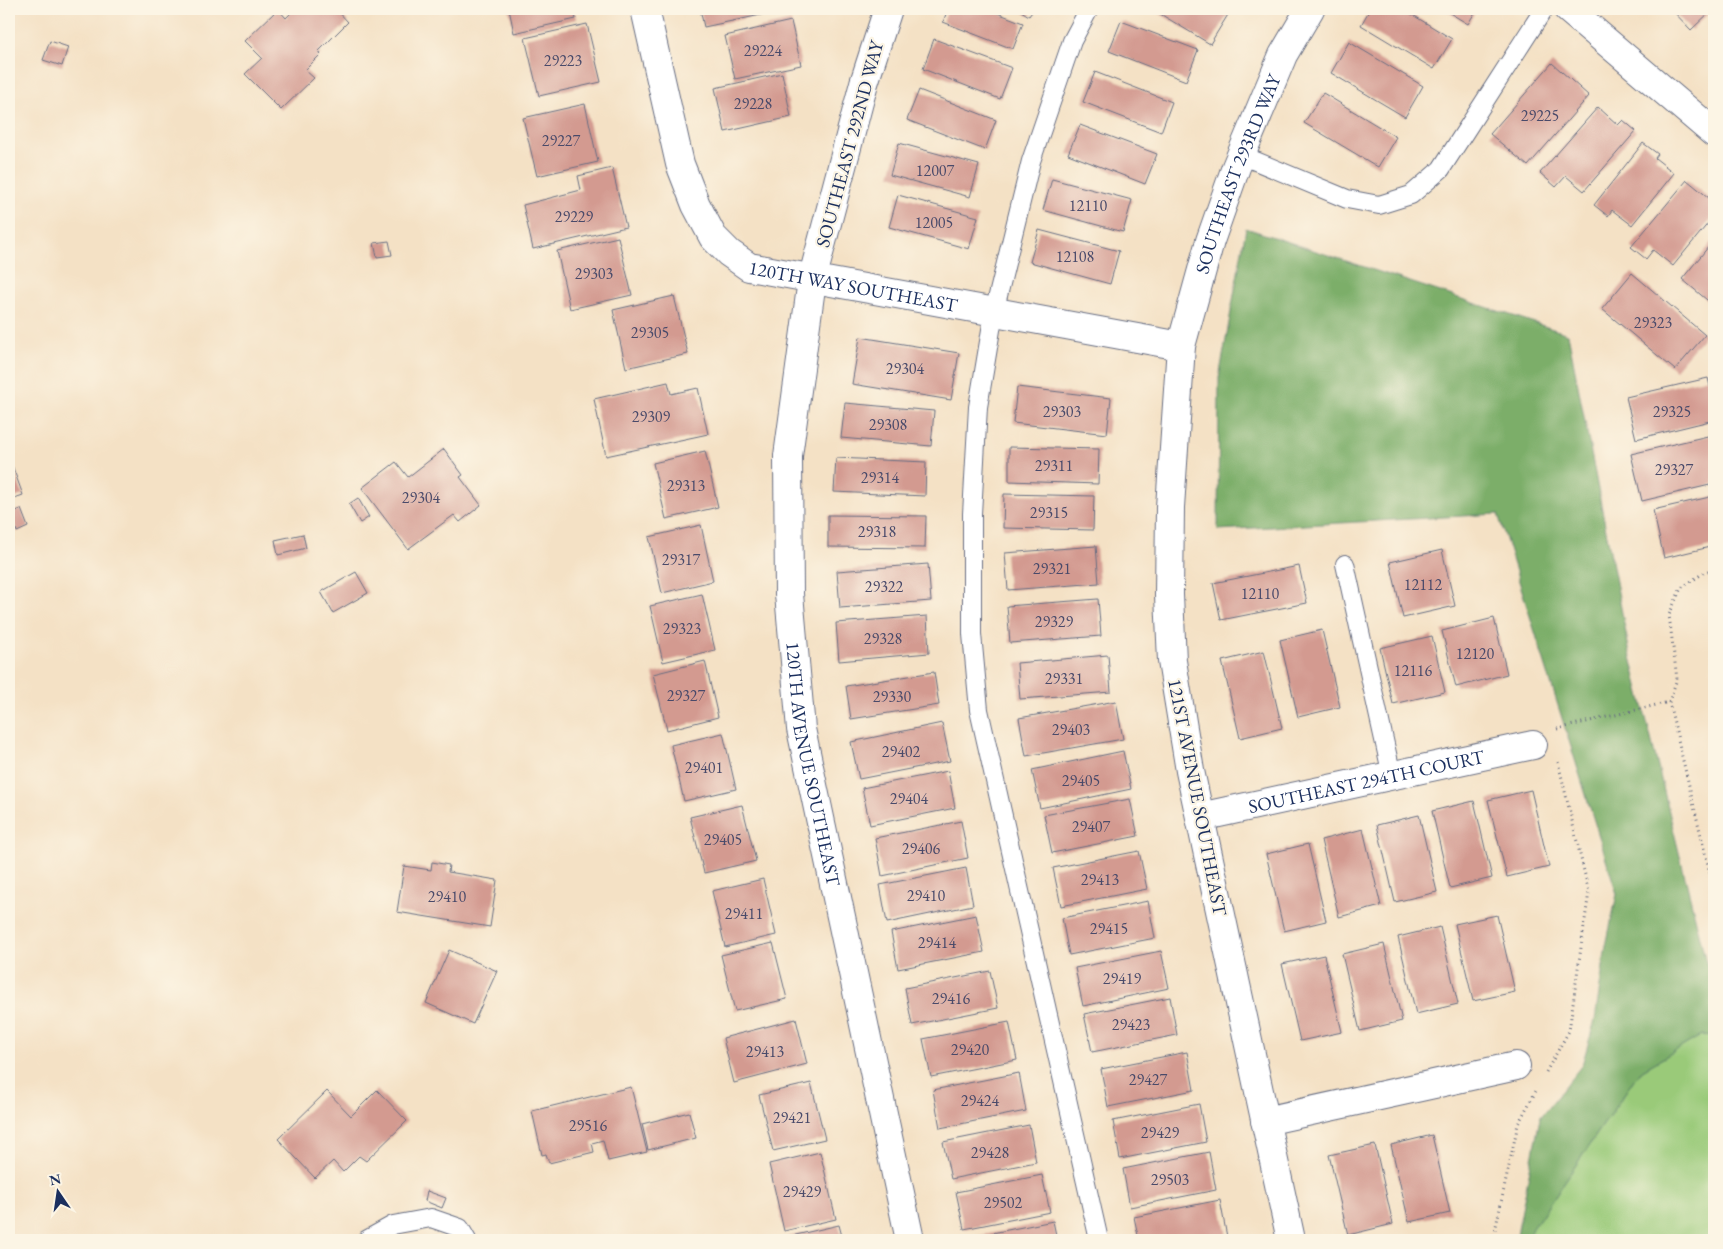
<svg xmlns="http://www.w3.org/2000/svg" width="1723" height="1249" viewBox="0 0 1723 1249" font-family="'EB Garamond',serif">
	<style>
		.green { fill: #9aca79; stroke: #5a7c6c }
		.forest { fill: #7bae69; stroke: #4b6e64 }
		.building { fill: #d39a90 }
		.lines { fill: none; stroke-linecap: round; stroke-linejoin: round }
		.service-casing { stroke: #676d82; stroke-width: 20 }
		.minor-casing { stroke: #676d82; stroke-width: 30 }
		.path { stroke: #676d82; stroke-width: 3; stroke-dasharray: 1 4; stroke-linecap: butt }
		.service { stroke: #fff; stroke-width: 18 }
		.minor { stroke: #fff; stroke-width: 28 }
		.labels { text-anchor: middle; stroke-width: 4.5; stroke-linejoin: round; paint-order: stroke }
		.number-label { font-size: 16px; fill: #494a6a }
		.street-label { font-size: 19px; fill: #1b2f5e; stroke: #fcf5e5 }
	</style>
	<rect width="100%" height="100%" fill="#fcf5e5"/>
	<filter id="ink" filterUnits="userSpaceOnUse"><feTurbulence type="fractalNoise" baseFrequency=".02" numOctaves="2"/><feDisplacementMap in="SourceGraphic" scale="10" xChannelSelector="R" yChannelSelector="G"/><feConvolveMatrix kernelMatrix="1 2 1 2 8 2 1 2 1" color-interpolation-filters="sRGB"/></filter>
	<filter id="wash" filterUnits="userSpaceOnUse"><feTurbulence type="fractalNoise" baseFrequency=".0096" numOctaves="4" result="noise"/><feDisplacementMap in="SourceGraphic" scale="20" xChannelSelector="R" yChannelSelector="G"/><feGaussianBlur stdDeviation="1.12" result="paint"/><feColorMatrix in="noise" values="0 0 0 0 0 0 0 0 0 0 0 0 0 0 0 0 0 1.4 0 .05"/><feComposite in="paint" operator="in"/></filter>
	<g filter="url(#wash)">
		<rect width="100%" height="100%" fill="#f4e1c5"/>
		<path class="green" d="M1702 1035 1714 1036V1240H1525L1639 1072Z"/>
		<path class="forest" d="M1246 228 1568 334 1629 649 1706 962 1714 980V1036L1702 1035 1639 1072 1525 1240H1516L1540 1118 1582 1065 1595 1020 1606 946 1617 894 1498 514 1218 530 1219 378Z"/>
		<g id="blocks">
			<path class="building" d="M278 9 286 18 295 9H336L348 22 318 52 321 54 305 70 314 78 281 110 245 74 262 58 245 41Z
				M509 9H574L576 19 514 33Z
				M700 9H769L770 13 704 27Z
				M948 9H987L1023 23 1013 49 943 22Z
				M1018 9H1034L1029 16Z
				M1152 9H1221L1229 13 1210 44Z
				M1370 9H1403L1452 39 1434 69 1361 25Z
				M1443 9H1477L1468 24Z
				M1671 9H1713L1691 30Z
				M791 21 801 65 735 79 725 36Z
				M1121 21 1198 50 1186 81 1109 51Z
				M587 24 601 82 539 96 525 38Z
				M934 39 1012 68 1000 99 923 69Z
				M50 41 68 47 62 66 43 60Z
				M1349 42 1423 86 1405 117 1331 73Z
				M1552 63 1589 96 1528 166 1490 134Z
				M1095 72 1172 102 1161 132 1083 102Z
				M782 73 791 117 725 132 715 88Z
				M919 90 996 120 985 150 907 120Z
				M1323 93 1396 137 1378 167 1304 123Z
				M585 104 598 162 537 176 523 118Z
				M1598 107 1618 125 1623 120 1636 131 1584 191 1566 176 1556 187 1540 173Z
				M1080 125 1157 154 1145 184 1068 154Z
				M899 143 979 165 970 197 890 175Z
				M1643 143 1658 154 1655 158 1674 173 1632 225 1612 210 1608 216 1594 205Z
				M612 168 626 227 533 249 523 205 581 190 578 176Z
				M1052 179 1132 200 1123 232 1043 210Z
				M1687 180 1714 202V216L1673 266 1653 250 1646 259 1631 247Z
				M898 195 978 217 969 249 889 227Z
				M1039 230 1119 251 1110 284 1030 262Z
				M618 237 632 295 570 309 557 251Z
				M1714 240V304L1713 305 1682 279Z
				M389 241 392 255 377 257 374 243Z
				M1632 273 1705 335 1675 370 1602 309Z
				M674 296 688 354 626 368 613 310Z
				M860 337 959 353 951 400 852 384Z
				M1708 378 1714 403V420L1636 439 1626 397Z
				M668 382 671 394 698 388 708 434 606 456 594 399Z
				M1017 387 1111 398 1107 434 1013 423Z
				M845 403 934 411 931 446 841 438Z
				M1712 435 1714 443V484L1642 501 1631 454Z
				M1009 447 1099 449 1098 484 1009 481Z
				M444 449 463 475 460 477 481 505 460 522 454 515 408 549 362 488 396 462 408 477Z
				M705 451 718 507 666 519 653 463Z
				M9 457 23 495 9 500Z
				M836 458 926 462 925 496 834 492Z
				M1004 494 1094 496 1093 530 1003 528Z
				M1714 496V546L1664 558 1653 510Z
				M358 498 369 517 360 523 349 504Z
				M21 509 28 527 17 532 11 513Z
				M828 515 926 516 925 548 828 547Z
				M701 525 713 581 662 593 649 537Z
				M303 534 306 548 278 555 275 540Z
				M1096 546 1099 583 1008 590 1005 553Z
				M1442 550 1455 606 1403 618 1390 562Z
				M928 564 931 601 840 608 837 571Z
				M1299 566 1307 603 1221 620 1213 583Z
				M356 572 368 593 333 613 321 592Z
				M702 594 715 650 663 662 650 606Z
				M1098 599 1101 636 1010 643 1007 606Z
				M927 616 929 653 839 661 836 623Z
				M1494 618 1507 674 1456 687 1442 631Z
				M1322 630 1340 707 1298 717 1280 640Z
				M1432 636 1445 692 1393 704 1380 648Z
				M1264 651 1282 728 1240 738 1222 661Z
				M1108 655 1111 692 1020 699 1017 663Z
				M705 661 718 717 667 730 653 674Z
				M934 672 939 705 851 719 846 686Z
				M1116 701 1123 739 1026 756 1019 718Z
				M942 723 950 761 859 779 851 742Z
				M723 733 736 789 684 801 671 745Z
				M1123 751 1131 789 1040 808 1032 770Z
				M948 771 955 808 870 825 862 788Z
				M1531 790 1549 867 1507 877 1488 800Z
				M1130 799 1138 836 1052 853 1044 815Z
				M1474 801 1492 878 1450 888 1432 811Z
				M742 805 756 861 704 873 690 817Z
				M1419 815 1437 892 1395 902 1377 825Z
				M961 821 968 858 882 876 875 838Z
				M1363 829 1381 906 1339 917 1321 840Z
				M1308 844 1326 921 1284 931 1266 854Z
				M1139 851 1147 889 1061 906 1053 868Z
				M432 862 449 865 448 872 497 880 490 927 397 912 404 866 431 870Z
				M966 868 973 905 887 923 880 885Z
				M763 879 776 935 725 947 712 891Z
				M1148 901 1155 938 1069 955 1062 918Z
				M976 915 984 952 898 969 891 932Z
				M1497 915 1515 992 1473 1001 1455 924Z
				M1440 927 1458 1004 1416 1014 1398 937Z
				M773 943 787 999 735 1011 721 955Z
				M1384 944 1402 1021 1360 1031 1342 954Z
				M449 950 497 971 473 1024 426 1003Z
				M1161 951 1169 988 1083 1006 1075 968Z
				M1324 955 1342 1032 1300 1041 1282 964Z
				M990 971 998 1008 912 1025 905 988Z
				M1170 997 1177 1035 1092 1052 1084 1014Z
				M796 1019 807 1064 734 1083 723 1038Z
				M1009 1022 1017 1060 931 1077 923 1039Z
				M1187 1052 1194 1090 1108 1107 1101 1069Z
				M1019 1073 1026 1111 940 1128 933 1090Z
				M811 1083 825 1139 773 1151 759 1095Z
				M631 1087 647 1152 608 1161 603 1140 592 1143 594 1152 549 1163 546 1154 542 1155 532 1111Z
				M377 1090 407 1121 366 1161 359 1156 343 1172 333 1161 315 1178 278 1139 327 1091 351 1116Z
				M1199 1104 1206 1142 1120 1159 1113 1121Z
				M689 1112 696 1138 648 1150 642 1124Z
				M1029 1125 1036 1162 951 1179 943 1142Z
				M1432 1135 1450 1213 1409 1222 1391 1145Z
				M1375 1145 1393 1224 1348 1235 1329 1155Z
				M820 1152 836 1219 784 1231 769 1164Z
				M1209 1152 1216 1190 1130 1207 1123 1169Z
				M1042 1175 1050 1212 964 1229 956 1192Z
				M427 1191 446 1198 442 1208 425 1201Z
				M1220 1200 1227 1237 1212 1240H1139L1134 1217Z
				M1053 1221 1057 1240H968L967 1238Z
				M839 1225 843 1240H788L787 1237Z"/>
		</g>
	</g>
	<g filter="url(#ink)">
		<use href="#blocks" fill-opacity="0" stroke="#676d82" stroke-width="1"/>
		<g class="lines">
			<defs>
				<path id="service" d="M1089 9 1072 41 1031 161 994 312 978 407 972 514V634L979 710 1099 1240
					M1241 155 1347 199 1379 205 1411 195 1441 169 1544 9
					M1345 564 1392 776
					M366 1240 393 1225 431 1218 460 1228 467 1240"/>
				<g id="minor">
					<path id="s1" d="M645 9 680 164 696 205 713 237 729 253 749 267 1181 346"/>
					<path id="s2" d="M888 9 864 83 812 280 788 456 789 594 801 729 910 1240"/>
					<path d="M1568 9 1714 133"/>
					<path id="s3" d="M1200 817 1533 745"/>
					<path d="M1265 1121 1516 1066"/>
					<path id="s4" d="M1291 1240 1190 771 1172 661 1169 595 1170 507 1181 346 1210 241 1236 167 1283 55 1310 9"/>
				</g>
			</defs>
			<use href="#service" class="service-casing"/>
			<use href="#minor" class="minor-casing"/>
			<path class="path" d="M1669 702 1714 890
				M1557 729 1669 702 1677 679 1669 615 1681 588 1705 572 1714 569
				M1546 1072 1569 1031 1589 892 1558 762
				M1493 1240 1518 1124 1537 1089"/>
			<use href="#service" class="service"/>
			<use href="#minor" class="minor"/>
		</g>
	</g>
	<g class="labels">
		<g class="number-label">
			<text x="763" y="56">29224</text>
			<text x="563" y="66">29223</text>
			<text x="753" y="109">29228</text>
			<text x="1540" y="121">29225</text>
			<text x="561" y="146">29227</text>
			<text x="935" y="176">12007</text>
			<text x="1088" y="211">12110</text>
			<text x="574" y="222">29229</text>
			<text x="934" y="228">12005</text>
			<text x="1075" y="262">12108</text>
			<text x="594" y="279">29303</text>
			<text x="1653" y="328">29323</text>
			<text x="650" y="338">29305</text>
			<text x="905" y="374">29304</text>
			<text x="1062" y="417">29303</text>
			<text x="1672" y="417">29325</text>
			<text x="651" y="422">29309</text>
			<text x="888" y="430">29308</text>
			<text x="1054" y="471">29311</text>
			<text x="1674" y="475">29327</text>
			<text x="880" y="483">29314</text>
			<text x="686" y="491">29313</text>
			<text x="421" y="503">29304</text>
			<text x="1049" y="518">29315</text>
			<text x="877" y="537">29318</text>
			<text x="681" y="565">29317</text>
			<text x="1052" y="574">29321</text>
			<text x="1423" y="590">12112</text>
			<text x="884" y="592">29322</text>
			<text x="1260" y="599">12110</text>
			<text x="1054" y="627">29329</text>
			<text x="682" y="634">29323</text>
			<text x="883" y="644">29328</text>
			<text x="1475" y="659">12120</text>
			<text x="1413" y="676">12116</text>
			<text x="1064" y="684">29331</text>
			<text x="686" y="701">29327</text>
			<text x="892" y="702">29330</text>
			<text x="1071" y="735">29403</text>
			<text x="901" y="757">29402</text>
			<text x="704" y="773">29401</text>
			<text x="1081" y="786">29405</text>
			<text x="909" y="804">29404</text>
			<text x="1091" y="832">29407</text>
			<text x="723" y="845">29405</text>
			<text x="921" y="854">29406</text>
			<text x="1100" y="885">29413</text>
			<text x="926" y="901">29410</text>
			<text x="447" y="902">29410</text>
			<text x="744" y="919">29411</text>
			<text x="1109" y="934">29415</text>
			<text x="937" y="948">29414</text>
			<text x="1122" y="984">29419</text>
			<text x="951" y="1004">29416</text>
			<text x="1131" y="1030">29423</text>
			<text x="970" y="1055">29420</text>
			<text x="765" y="1057">29413</text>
			<text x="1148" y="1085">29427</text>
			<text x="980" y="1106">29424</text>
			<text x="792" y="1123">29421</text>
			<text x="588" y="1131">29516</text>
			<text x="1160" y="1138">29429</text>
			<text x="990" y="1158">29428</text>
			<text x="1170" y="1185">29503</text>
			<text x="802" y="1197">29429</text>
			<text x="1003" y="1208">29502</text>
		</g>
		<g class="street-label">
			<text transform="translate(849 144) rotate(-75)" y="7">SOUTHEAST 292ND WAY</text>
			<text dy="7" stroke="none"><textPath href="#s4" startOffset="1088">SOUTHEAST 293RD WAY</textPath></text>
			<text dy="7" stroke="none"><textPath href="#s1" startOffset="392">120TH WAY SOUTHEAST</textPath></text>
			<text dy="7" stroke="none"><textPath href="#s2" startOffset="769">120TH AVENUE SOUTHEAST</textPath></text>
			<text dy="7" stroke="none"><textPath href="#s3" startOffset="170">SOUTHEAST 294TH COURT</textPath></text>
			<text transform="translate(1198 797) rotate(79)" y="7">121ST AVENUE SOUTHEAST</text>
		</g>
	</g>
	<rect width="1723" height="1249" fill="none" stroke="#fcf5e5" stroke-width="30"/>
	<g transform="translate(58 1192) rotate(347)" stroke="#fcf5e5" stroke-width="4" paint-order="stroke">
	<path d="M0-4L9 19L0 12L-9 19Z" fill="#1b2f5e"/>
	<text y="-8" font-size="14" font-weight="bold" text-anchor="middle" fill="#1b2f5e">N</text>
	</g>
</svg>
